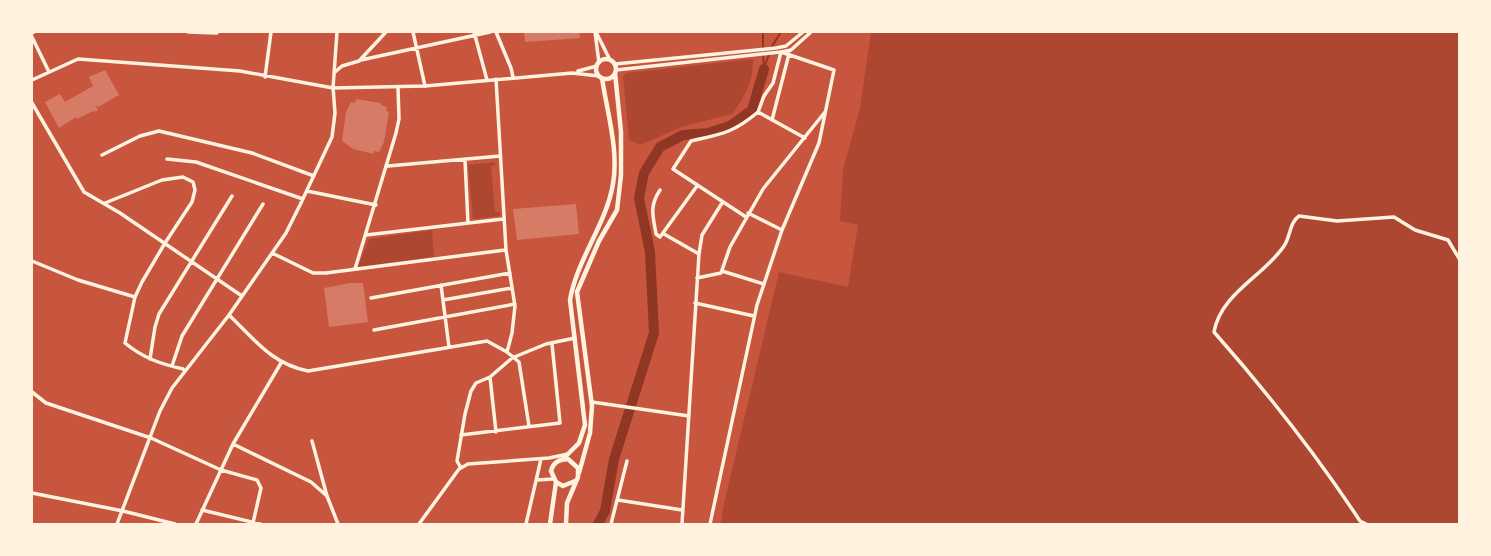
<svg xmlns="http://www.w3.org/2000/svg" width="1491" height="556" viewBox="0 0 1491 556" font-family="Jost,sans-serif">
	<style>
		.green { fill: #ae4732 }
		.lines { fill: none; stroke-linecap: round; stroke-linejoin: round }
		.stream { stroke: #8f3625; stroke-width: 2 }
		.river { stroke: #8f3625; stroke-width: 10 }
		.building { fill: #d67c66 }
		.minor { stroke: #fff3e0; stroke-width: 3.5 }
		.tertiary { stroke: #fff3e0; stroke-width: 3.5 }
		.secondary { stroke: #fff3e0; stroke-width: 4.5 }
	</style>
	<rect width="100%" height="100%" fill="#c8553d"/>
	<path class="green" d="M871 32H1459V524H721L723 508 779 272 848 287 858 225 840 221 843 170 860 108Z
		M753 59C754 80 744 98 732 114L684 126 640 145 629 140 623 76 627 73Z
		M495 162V165L491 166 495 212H500V216L473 219 468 165Z
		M432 230 434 257 358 267 369 239Z"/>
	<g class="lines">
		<path class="stream" d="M763 32V48
			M771 48 781 32
			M763 54 764 65
			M764 69 769 54"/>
		<path class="river" d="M598 524 605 511 614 459 654 333 650 252 639 198 644 173 660 147 683 135 708 133 730 126 752 110 764 69"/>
	</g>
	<path class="building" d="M524 32H579L580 38 525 42Z
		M105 70 119 95 98 107 95 105 98 110 94 112 93 111 77 119 76 117 59 128 45 102 60 94 65 102 93 86 89 77Z
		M356 99 381 103V105L387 107 386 111 389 112 384 142 379 152 374 151V154L353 149 342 141 346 112 351 102 355 103Z
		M576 204 579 234 517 240 513 209Z
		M350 283H363L368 322 329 327 324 288Z"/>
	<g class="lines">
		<path class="minor" d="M188 32 217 33
			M413 32 425 86
			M474 32 487 80
			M496 32 511 68 513 77
			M32 33 34 32
			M32 37 49 72
			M361 60 490 32
			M335 72 342 66 359 61 386 32
			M265 77 271 32
			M496 79 506 250 515 306 512 333 507 352
			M32 80 78 59 240 71 333 88
			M32 103 84 192 120 213 242 296
			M772 120 789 54
			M102 155 140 136 159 131 252 153 314 176
			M167 159 196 162 303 199
			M465 160 468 223
			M388 166 500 156
			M660 190C649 207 653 215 656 234L660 237 697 186
			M307 191 376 205
			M105 203 162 180 183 177 193 182 195 190 192 202 165 243 142 282 135 297
			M748 213 782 230
			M746 217 673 169 691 141C722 134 733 133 758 112
			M664 234 699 254
			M366 235 503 219
			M272 253 313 273H326L505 250
			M32 261 78 280 135 297 125 343C143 358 161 364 183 369
			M355 269 396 133 399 119 398 87
			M722 271 764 284
			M697 278 721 273 730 247 763 189 825 112
			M441 285 449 347
			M371 298 510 273
			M443 300 512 288
			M695 303 754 316
			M229 315C255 340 272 364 308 371L487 341 507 352 519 362 529 426
			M374 330 515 304
			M150 359 155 327 159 314 232 196
			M172 366 182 336 263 204
			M490 377 496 432
			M32 392 46 403 151 438 221 470 257 480 261 488 253 523
			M592 402 689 416
			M461 435 560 423 552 344
			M312 441 327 496 338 524
			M233 444 311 482 327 496
			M461 468 457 461 465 414 471 391 476 383 490 377 512 358 546 344 575 338
			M537 480 553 479
			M32 493 123 511 175 524
			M618 500 682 510
			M202 510 260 524
			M117 524 160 411 172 388 229 315 286 233 300 205 332 137 335 113 333 87
			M196 524 233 444 281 363
			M419 524 459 469 468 464 549 458 568 454
			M526 524 541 459
			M611 524 627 461
			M682 524 699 254 702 235 722 203
			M710 524 757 305 782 230 819 143 834 70 781 52 773 83 764 96 758 112 805 138
			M1366 524 1360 521C1316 454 1267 392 1214 332 1221 293 1264 276 1284 246 1291 236 1289 223 1299 216L1337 221 1394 217 1415 230 1448 240 1460 260"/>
		<path class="tertiary" d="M337 32 333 88 425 86 572 73 599 76
			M595 32 599 63
			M596 32 610 60
			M615 64 776 48 786 46 803 32
			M616 70 781 52 791 50 811 32
			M578 71 597 66"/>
		<path class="secondary" d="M596 69a10 10 0 1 1 20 0a10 10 0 1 1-20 0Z
			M563 459 579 443 585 425 570 300C577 259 606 225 613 184 619 150 607 112 602 78
			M579 473 590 433 592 406 577 292 599 241 617 210 621 175V132L615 73
			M550 524 556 482
			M566 524 567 503 578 477V468L568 459C559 459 553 462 551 471L556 482 563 486 575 481"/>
	</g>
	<rect width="1491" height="556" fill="none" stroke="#fff3e0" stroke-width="66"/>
</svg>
